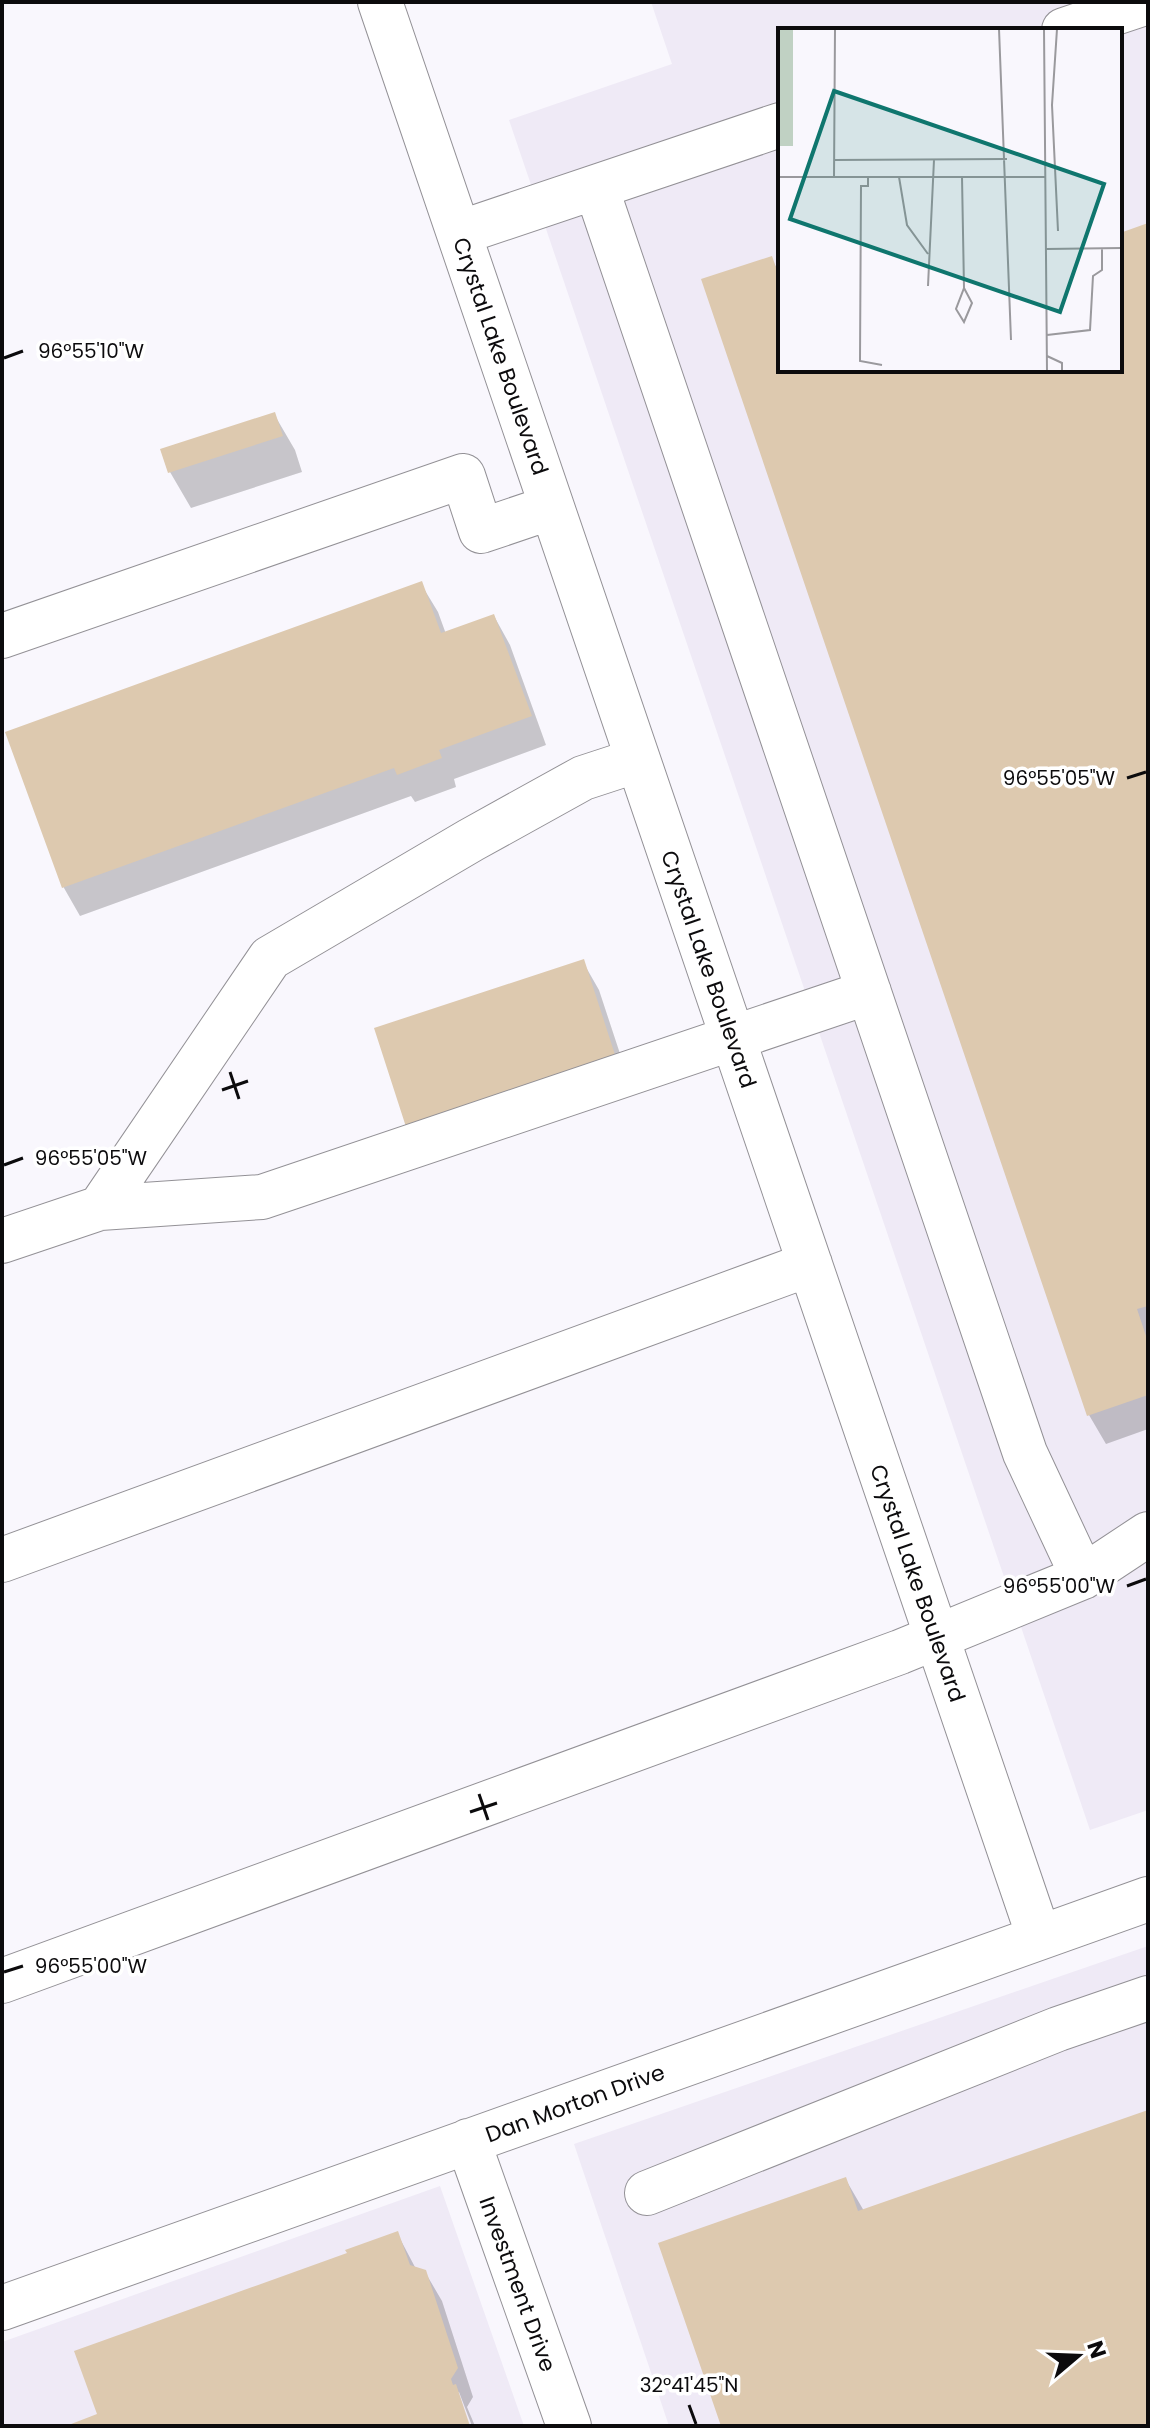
<svg xmlns="http://www.w3.org/2000/svg" width="1150" height="2428" viewBox="0 0 1150 2428" font-family="Poppins,sans-serif">
	<style>
		.built { fill: #efeaf6; fill-rule: evenodd }
		.shadow { fill: #0003 }
		.building { fill: #ddc9af }
		.lines { fill: none; stroke-linecap: round; stroke-linejoin: round }
		.minor-casing { stroke: #939196; stroke-width: 46 }
		.minor { stroke: #fff; stroke-width: 44 }
		.ticks { fill: none; stroke: #0c0b0d; stroke-width: 3 }
		.labels { text-anchor: middle; stroke-width: 7; stroke-linejoin: round; paint-order: stroke }
		.street-label { font-size: 22px; fill: #0c0b0d; stroke: #fff }
		.inset-road { fill: none; stroke: #9a999d; stroke-width: 2 }
		.view { fill: #0f766e; fill-opacity: 0.15; stroke: #0f766e; stroke-width: 4 }
		.inset-edge { fill: none; stroke: #0c0b0d; stroke-width: 4 }
		.ticks-label { font-size: 20px; text-anchor: middle; fill: #0c0b0d; stroke: #fff; stroke-width: 7; stroke-linejoin: round; paint-order: stroke }
	</style>
	<rect width="100%" height="100%" fill="#f9f7fd"/>
	<path class="built" d="M651 2H1148V1810L1090 1830 509 120 672 64ZM780 30H1120V370H780Z
		M1148 1946V2426H669L574 2144Z
		M440 2186 524 2426H2V2342Z"/>
	<path class="shadow" d="M1148 225V1429L1106 1444 1089 1415 704 281 771 258 780 274V370H1120V235Z
		M274 414 295 450 302 472 191 508 170 472Z
		M421 584 438 612 446 634 494 616 510 645 546 745 454 779 456 787 415 802 411 796 80 916 64 888 8 733Z
		M583 962 599 990 632 1090 426 1157Z
		M1148 2112V2426H723L846 2180 864 2211Z
		M397 2233 416 2269 425 2272 442 2301 473 2397 467 2407 475 2426H472L459 2392 457 2393 468 2426H70L100 2416 349 2255Z"/>
	<path class="building" d="M1148 223V1306L1137 1309 1148 1342V1395L1087 1416 701 279 772 256 780 279V370H1120V233Z
		M275 412 283 436 168 473 160 449Z
		M422 581 441 633 494 614 532 716 439 750 442 758 397 775 394 768 62 888 5 732Z
		M584 959 617 1061 407 1130 374 1028Z
		M1148 2110V2426H721L658 2243 846 2177 858 2211Z
		M398 2231 410 2265 426 2270 458 2368 451 2379 453 2385 456 2384 470 2426H66L97 2414 74 2351 347 2253 345 2250Z"/>
	<g class="lines">
		<defs>
			<path id="minor" d="M380 2 1039 1937
				M1064 30 1148 2
				M596 187 1025 1453 1083 1577
				M459 233 780 125
				M2 636 463 476 481 531 552 507
				M100 1208 270 958 471 840 583 778 638 760
				M2 1241 100 1208 262 1197 869 992
				M2 1560 810 1264
				M2 1981 900 1652 1083 1577 1148 1534
				M468 2141 569 2426
				M647 2193 1058 2029 1148 1998
				M2 2308 1148 1899"/>
		</defs>
		<use href="#minor" class="minor-casing"/>
		<use href="#minor" class="minor"/>
	</g>
	<path class="ticks" d="M4 358 23 351M1127 778 1146 772M230 1072 239 1099M222 1090 248 1081M4 1165 23 1158M1127 1586 1146 1579M479 1794 488 1820M470 1812 497 1803M4 1972 23 1966M689 2405 696 2424"/>
	<g class="labels">
		<g class="street-label">
			<text transform="translate(501 356) rotate(71)" y="8">Crystal Lake Boulevard</text>
			<text transform="translate(709 969) rotate(71)" y="8">Crystal Lake Boulevard</text>
			<text transform="translate(918 1583) rotate(71)" y="8">Crystal Lake Boulevard</text>
			<text transform="translate(575 2103) rotate(-20)" y="8">Dan Morton Drive</text>
			<text transform="translate(518 2284) rotate(70)" y="8">Investment Drive</text>
		</g>
	</g>
	<g transform="translate(778 28)">
		<rect width="344" height="344" fill="#f9f7fd"/>
		<path d="M0 1H15V118H0Z" fill="#c0d1c3"/>
		<path class="inset-road" d="M221 1 233 312M266 1 269 343M279 1 274 77 280 203M56 132 229 131M0 149H267M56 149 57 1M90 149V158H83L82 333 104 337M121 149 129 197 150 226M184 149 186 260 178 281 186 294 194 275 186 260M268 221 344 220M150 258 156 132M269 307 312 302 315 248 324 242V220M269 328 284 335V343"/>
		<path class="view" d="M56 63 326 156 282 284 12 191Z"/>
		<rect width="344" height="344" class="inset-edge"/>
	</g>
	<g class="ticks-label">
		<text x="91" y="358">96°55'10"W</text>
		<text x="1059" y="785">96°55'05"W</text>
		<text x="91" y="1165">96°55'05"W</text>
		<text x="1059" y="1593">96°55'00"W</text>
		<text x="91" y="1973">96°55'00"W</text>
		<text x="689" y="2392">32°41'45"N</text>
	</g>
	<rect width="1150" height="2428" fill="none" stroke="#0c0b0d" stroke-width="8"/>
	<g transform="translate(1078 2356) rotate(71)" stroke="#ffffff" stroke-width="6" paint-order="stroke">
	<path d="M0-6L14 30L0 20L-14 30Z" fill="#0c0b0d"/>
	<text y="-12" font-size="22" font-weight="bold" text-anchor="middle" fill="#0c0b0d">N</text>
	</g>
</svg>
